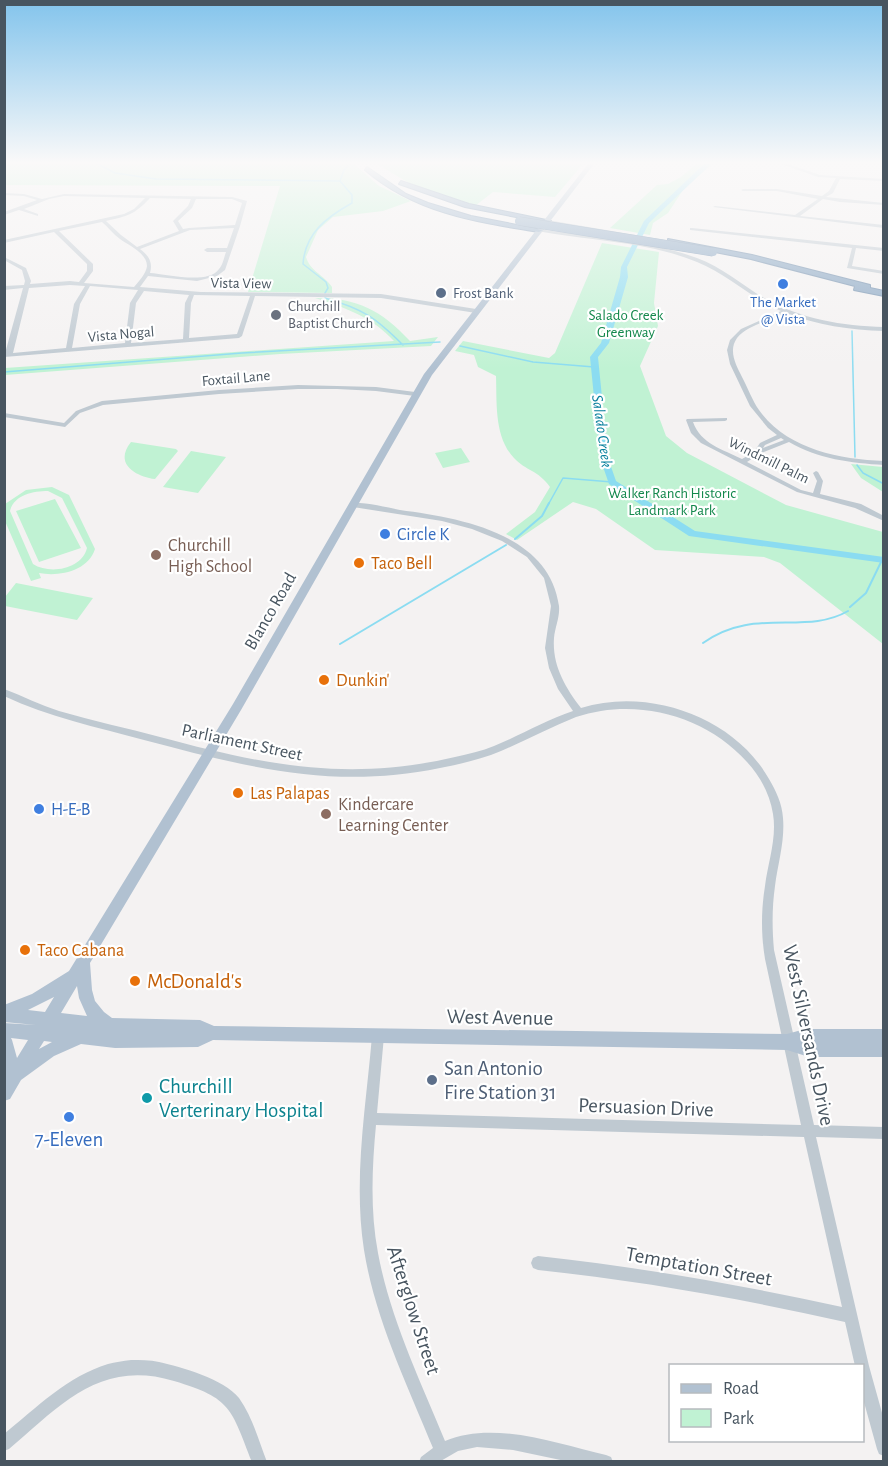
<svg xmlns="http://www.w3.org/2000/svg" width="888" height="1466" viewBox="0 0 888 1466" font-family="'Alegreya Sans',sans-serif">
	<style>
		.green { fill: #c0f2d3; fill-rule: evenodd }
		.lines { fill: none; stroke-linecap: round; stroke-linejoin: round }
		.stream-far1 { stroke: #8bdcf1; stroke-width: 1.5 }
		.stream { stroke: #8bdcf1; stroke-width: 2 }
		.river { fill: #8bdcf1; fill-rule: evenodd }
		.highway-casing { stroke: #7390ae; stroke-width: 2 }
		.minor { fill: #bfc9d1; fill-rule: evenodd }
		.major { fill: #b1c1d1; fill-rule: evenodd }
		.highway { fill: #88a5c2; fill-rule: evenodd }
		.highway-bridge-casing { stroke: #7390ae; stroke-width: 9; stroke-linecap: butt }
		.highway-bridge { stroke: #88a5c2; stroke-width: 8 }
		.shop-dot { fill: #3f7fe0; stroke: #fff; stroke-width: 2 }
		.service-dot { fill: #5c6f8a; stroke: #fff; stroke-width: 2 }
		.worship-dot { fill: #6b7280; stroke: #fff; stroke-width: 2 }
		.education-dot { fill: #8d6e63; stroke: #fff; stroke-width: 2 }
		.food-dot { fill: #e8710a; stroke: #fff; stroke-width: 2 }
		.culture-dot { fill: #0f9aa8; stroke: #fff; stroke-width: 2 }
		.labels { text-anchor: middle; stroke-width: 4.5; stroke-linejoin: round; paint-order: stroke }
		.far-street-label { font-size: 15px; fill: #485560; stroke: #fff }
		.far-service-label { font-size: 15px; fill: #4e5e75; stroke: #fff; text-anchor: start }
		.far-shop-label { font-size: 15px; fill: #366cbe; stroke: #fff }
		.far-worship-label { font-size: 15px; fill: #5b616d; stroke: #fff; text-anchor: start }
		.far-park-label { font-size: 15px; fill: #13884c; stroke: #fff }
		.far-water-label { font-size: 16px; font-style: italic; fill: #08809d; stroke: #fff }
		.shop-label { font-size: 18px; fill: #366cbe; stroke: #fff; text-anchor: start }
		.education-label { font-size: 18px; fill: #785e54; stroke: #fff; text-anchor: start }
		.food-label { font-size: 18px; fill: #c56008; stroke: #fff; text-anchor: start }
		.street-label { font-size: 18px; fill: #485560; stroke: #fff }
		.near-food-label { font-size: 21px; fill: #c56008; stroke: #fff; text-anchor: start }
		.near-street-label { font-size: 21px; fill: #485560; stroke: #fff }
		.near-service-label { font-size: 21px; fill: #4e5e75; stroke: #fff; text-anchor: start }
		.near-culture-label { font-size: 21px; fill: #0d838f; stroke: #fff; text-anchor: start }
		.near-shop-label { font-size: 21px; fill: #366cbe; stroke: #fff }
	</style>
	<rect width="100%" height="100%" fill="#f4f2f2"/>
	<path class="green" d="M5 164H354L379 186 411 201 383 211 333 217 318 230 306 257C310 271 324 275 332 287V293L248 292 280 186 5 185Z
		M377 164H583L555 197 493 192 475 206 414 186Z
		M696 164H713L685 187 668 213 653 223 650 235 610 228 657 185 668 184 681 177Z
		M602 243 659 252 654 303 658 326 640 366 666 436 687 453 786 505 883 532V644L780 563 764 557 655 550 596 509 573 502 517 540 506 534 535 512 550 487C538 470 526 471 514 458 494 437 497 403 496 376L478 367 474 355 455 351 463 341 549 358 555 353Z
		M315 298C358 298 381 310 410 341L438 337 431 346 280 354 5 375V368L394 341C372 317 346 308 315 298Z
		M131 442 176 449 178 451 155 479C134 476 114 463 131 442Z
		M461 448 470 462 443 468 435 453Z
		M191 451 226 457 198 493 163 487Z
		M851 464 883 467V492L861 478Z
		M52 487 69 495 95 549C88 571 59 577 39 573L41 578 31 581 5 521V504L26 490ZM48 491 62 498 87 548C82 569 50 575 33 564L10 511C14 495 33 491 48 491Z
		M55 499 81 548 39 562 16 511Z
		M16 583 93 598 77 620 5 606V597Z"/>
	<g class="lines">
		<path class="stream-far1" d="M98 164 115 173 156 179 340 181
			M325 293 328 288 326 282 303 264C305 233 327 217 352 203V195L340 181 344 170 350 164
			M325 298C363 309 375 317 403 345
			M852 331 855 457
			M460 346 533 362 594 367
			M4 372 242 353 440 342
			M857 465 863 473 884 484
			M548 505 563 478 612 482"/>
		<path class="stream" d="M515 539 542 516 549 503
			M850 607 866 593 882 560
			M703 643C754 606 805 636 848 611
			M340 644 506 545"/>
		<path class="river" d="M704 164H711L649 223 627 267 628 277 609 343 598 357 608 458 616 481 695 531 884 557V563L689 536 609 484 600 458 590 357 601 343 620 277 621 267 644 221Z"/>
		<defs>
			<path id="highway" d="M367 167 406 194 428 203 471 216 543 230 539 232C476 222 415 213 365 170Z
				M401 181 469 204 551 221 547 223 465 207 399 184Z
				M668 239 752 255 870 285V288L884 291V296L854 290 855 286 751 259 668 243Z"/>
		</defs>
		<use href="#highway" class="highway-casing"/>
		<path class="minor" d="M781 164H788L820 175 884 179V181L840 179 833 193 826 197 884 203V205L840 202 823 199 800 216 884 225V228L713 207 715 206 795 215 818 199 777 191H743L741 190 743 189H777L822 196 829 191 836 178 818 177Z
			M4 193 24 194 42 199 64 194 232 197 247 201 240 226 225 270 217 276 197 281 148 276 140 287 201 292 381 294 476 309 479 311 476 313 381 298 255 296 242 336 239 338 4 357 23 288 4 290V286L24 285 25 281 22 270 4 260V257L26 268 31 281 30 284 70 281 79 282 87 271V264L54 232 4 243V240L124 214 134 209 145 198 64 196 49 199 24 209 38 214V216L19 210 4 215V212L37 200 24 196 4 195ZM150 198 191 199 188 206 173 221 179 231 137 247 121 235 106 221C128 216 134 215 150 198ZM196 199H232L242 203 235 225 189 228 183 229 178 221 192 208ZM102 222C108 227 113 234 120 239 128 245 147 253 147 266 146 274 139 281 134 287L84 283 93 271V264L59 231ZM234 228 227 248H207L204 250 207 252H226C224 257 223 265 219 269 208 285 166 274 150 273 153 262 149 256 140 249L190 230ZM70 285 85 286 74 304 66 348 13 353 29 288ZM90 286 138 290 130 303 125 343 72 348 80 304ZM144 291 189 295 185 303 183 339 131 343 136 303ZM194 295 250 296 237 334 189 338 191 303Z
			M547 220 677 242 679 243 677 244 545 222V220Z
			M692 228 884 248V251L856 248 852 266 884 271V274L847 268 852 248 690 230V228Z
			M539 229C592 237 647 240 697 258 722 267 742 285 764 298 801 319 842 326 884 327V331C850 330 817 325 786 313 771 321 749 324 737 338 728 351 736 365 742 377 748 388 752 400 759 410 787 449 838 459 884 461V465C851 463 818 459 789 442L759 454 747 462 801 490 813 493 817 481 813 473 816 471 818 472 823 481 820 494 861 504 884 516V521L855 508 797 492 701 443 691 433 686 420 687 419 727 418V420L725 421 693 422C701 444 722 449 742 459L754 452 760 443 777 435 768 428 750 406 730 364 727 350 730 340 741 329 781 311C751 298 727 274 697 262 646 241 590 241 537 231V229ZM781 438 784 440 763 448 765 445Z
			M298 385 376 387 415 392 418 394 415 396 376 391 337 389H298L219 394 103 405 80 413 65 427 4 417V413L64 423 76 411 102 401 219 390Z
			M350 503C366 502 384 507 400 510 460 518 549 533 559 606 560 617 555 627 554 638 552 665 565 687 581 708 649 687 734 717 769 779 776 791 782 803 783 818 785 841 778 863 775 886 772 907 772 928 774 950L814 1125 884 1127V1139L816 1137 869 1366 884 1420V1456L879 1454 877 1449 862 1395V1366H855L845 1322C743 1299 642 1281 538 1270L533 1268 531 1263 533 1258 538 1256C640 1267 741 1285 842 1307L804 1137 376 1125C372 1167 370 1211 378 1253 390 1318 420 1380 445 1441 494 1420 557 1444 606 1455L611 1457 613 1462H570L513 1450 477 1447 458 1451 439 1462H419L421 1457 433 1448C407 1384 375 1319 364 1250 353 1179 366 1107 372 1036L374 1032 378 1030 382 1032 384 1036 377 1113 801 1125 765 959C761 935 761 910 765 886 768 862 777 838 773 814 770 794 760 776 747 762 705 715 636 697 576 717 551 727 527 740 501 751 482 759 461 764 440 768 332 790 247 767 144 740 96 727 49 717 4 696V689C23 696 40 705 59 711 93 721 127 728 160 737 264 765 348 782 455 757 468 754 482 751 494 746 521 735 546 720 573 711L558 689 549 668 545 648 551 606 544 578 527 557 502 541 472 529 442 521 353 507H350Z
			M131 1360C140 1360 150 1360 159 1362 181 1367 224 1379 239 1398 252 1416 259 1441 267 1462H252C231 1409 232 1398 174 1381 100 1359 61 1405 9 1449L4 1451V1434C36 1408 68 1376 108 1364 115 1362 123 1361 131 1360Z"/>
		<path class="major" d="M588 164H594L432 375 241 710 90 963 92 990 95 1001 104 1012 112 1018 200 1020 214 1026 787 1034 805 1029H884V1057H809L787 1050 213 1040 198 1047 115 1048 81 1044 54 1056 21 1080 10 1099 4 1101V1023L36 1025 4 1022V1005L32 994 69 971 233 704 424 374ZM77 986 79 998 87 1016 61 1013ZM54 997 45 1012 28 1010ZM11 1038 28 1040 17 1058 12 1040ZM44 1041 52 1042 39 1049Z"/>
		<use href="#highway" class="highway"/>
		<defs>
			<path id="highway-bridge" d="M519 221 713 252"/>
		</defs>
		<use href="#highway-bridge" class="highway-bridge-casing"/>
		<use href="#highway-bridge" class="highway-bridge"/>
	</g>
	<linearGradient id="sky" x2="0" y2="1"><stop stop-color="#83c4ec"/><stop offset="0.44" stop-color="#faf9f9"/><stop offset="1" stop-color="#faf9f9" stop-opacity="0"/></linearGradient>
	<rect width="888" height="369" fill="url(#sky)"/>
	<g class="shop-dot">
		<circle cx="783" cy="284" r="6"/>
		<circle cx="385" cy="534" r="6"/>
		<circle cx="39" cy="809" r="6"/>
		<circle cx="69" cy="1117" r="6"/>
	</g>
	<g class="service-dot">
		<circle cx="441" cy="293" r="6"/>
		<circle cx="432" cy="1080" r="6"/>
	</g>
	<circle class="worship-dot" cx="276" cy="315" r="6"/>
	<g class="education-dot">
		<circle cx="156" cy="555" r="6"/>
		<circle cx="326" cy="814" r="6"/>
	</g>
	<g class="food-dot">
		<circle cx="359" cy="563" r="6"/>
		<circle cx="324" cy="680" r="6"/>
		<circle cx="238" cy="793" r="6"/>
		<circle cx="25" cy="950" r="6"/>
		<circle cx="135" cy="981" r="6"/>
	</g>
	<circle class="culture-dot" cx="147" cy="1098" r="6"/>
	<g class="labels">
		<g class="far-street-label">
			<text transform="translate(241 283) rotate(1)" y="5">Vista View</text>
			<text transform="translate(121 334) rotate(-5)" y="5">Vista Nogal</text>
			<text transform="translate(236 378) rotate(-5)" y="5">Foxtail Lane</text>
			<text transform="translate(769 460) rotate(26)" y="5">Windmill Palm</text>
		</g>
		<g class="far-service-label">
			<text x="453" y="298">Frost Bank</text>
		</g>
		<g class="far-shop-label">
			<text x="783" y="307">The Market<tspan x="783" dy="17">@ Vista</tspan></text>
		</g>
		<g class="far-worship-label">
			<text x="288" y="311">Churchill<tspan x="288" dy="17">Baptist Church</tspan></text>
		</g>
		<g class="far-park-label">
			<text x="626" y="320">Salado Creek<tspan x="626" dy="17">Greenway</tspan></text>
			<text x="672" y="498">Walker Ranch Historic<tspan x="672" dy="17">Landmark Park</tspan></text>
		</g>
		<g class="far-water-label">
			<text transform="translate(603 431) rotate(82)" y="6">Salado Creek</text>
		</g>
		<g class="shop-label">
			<text x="397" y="540">Circle K</text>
			<text x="51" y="815">H-E-B</text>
		</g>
		<g class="education-label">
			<text x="168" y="551">Churchill<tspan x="168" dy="21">High School</tspan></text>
			<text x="338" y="810">Kindercare<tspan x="338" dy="21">Learning Center</tspan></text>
		</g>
		<g class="food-label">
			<text x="371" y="569">Taco Bell</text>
			<text x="336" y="686">Dunkin'</text>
			<text x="250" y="799">Las Palapas</text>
			<text x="37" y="956">Taco Cabana</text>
		</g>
		<g class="street-label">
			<text transform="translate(270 611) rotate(-60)" y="6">Blanco Road</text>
			<text transform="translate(242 742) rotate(12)" y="6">Parliament Street</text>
		</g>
		<g class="near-food-label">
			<text x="147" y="988">McDonald's</text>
		</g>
		<g class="near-street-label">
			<text transform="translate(500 1017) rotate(1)" y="7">West Avenue</text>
			<text transform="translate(809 1035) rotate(78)" y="7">West Silversands Drive</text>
			<text transform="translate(646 1107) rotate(2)" y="7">Persuasion Drive</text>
			<text transform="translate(699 1266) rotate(10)" y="7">Temptation Street</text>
			<text transform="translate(414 1310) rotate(72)" y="7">Afterglow Street</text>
		</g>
		<g class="near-service-label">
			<text x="444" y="1075">San Antonio<tspan x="444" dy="24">Fire Station 31</tspan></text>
		</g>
		<g class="near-culture-label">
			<text x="159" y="1093">Churchill<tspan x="159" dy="24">Verterinary Hospital</tspan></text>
		</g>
		<g class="near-shop-label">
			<text x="69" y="1146">7-Eleven</text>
		</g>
	</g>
	<rect width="888" height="1466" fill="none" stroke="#485560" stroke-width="12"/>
	<rect x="669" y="1364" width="195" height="78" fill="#ffffff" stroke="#b6bbbf" stroke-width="1.5"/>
	<rect x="681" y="1384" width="30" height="9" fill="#b1c1d1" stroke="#b6bbbf" stroke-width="1.5"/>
	<text x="723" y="1394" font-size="18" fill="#485560">Road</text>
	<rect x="681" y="1409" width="30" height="18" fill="#c0f2d3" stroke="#b6bbbf" stroke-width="1.5"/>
	<text x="723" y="1424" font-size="18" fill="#485560">Park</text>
</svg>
